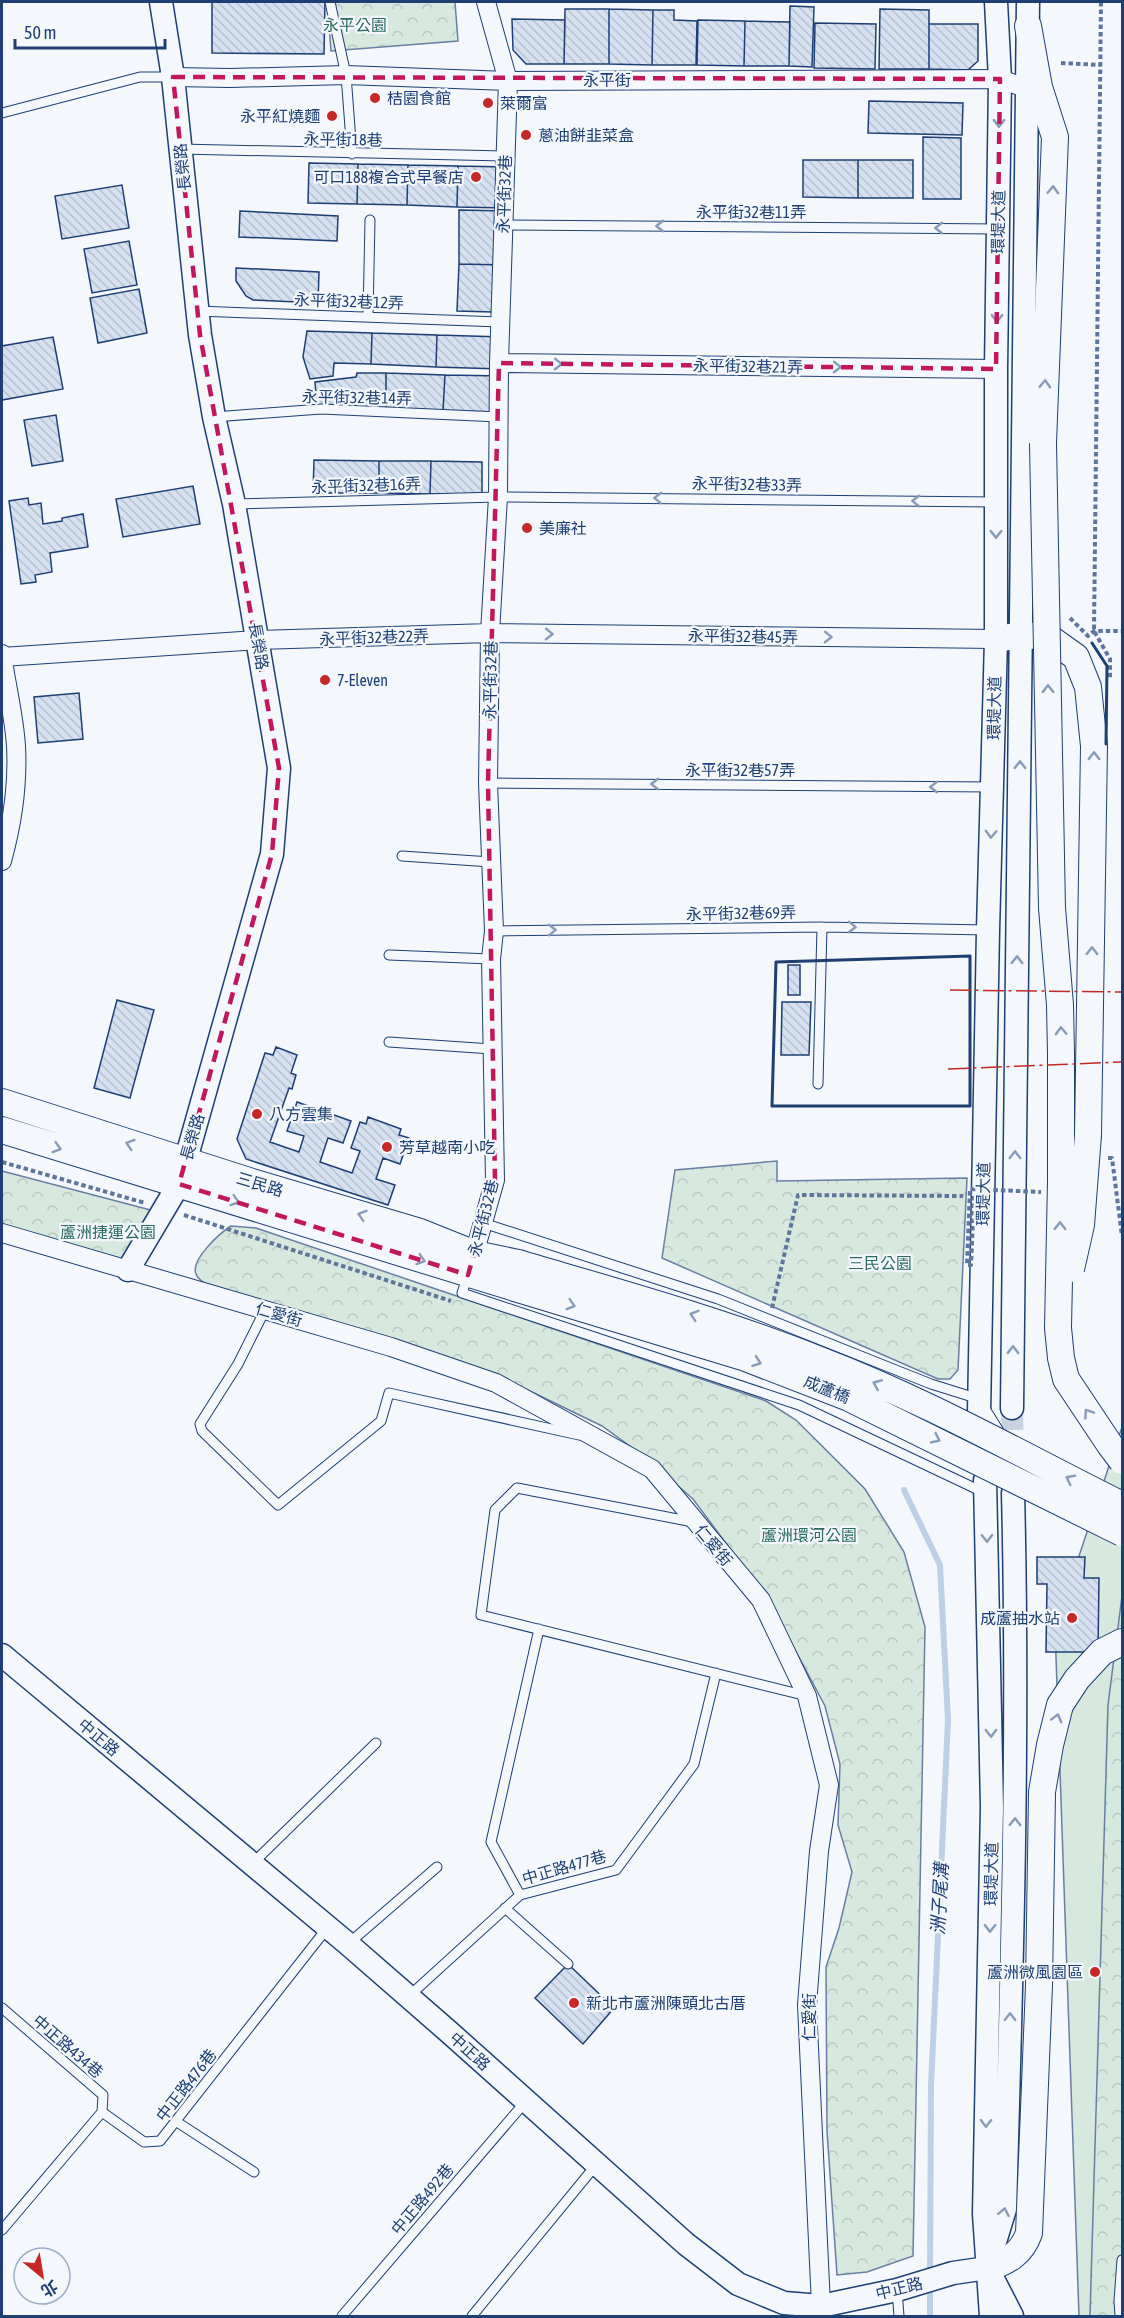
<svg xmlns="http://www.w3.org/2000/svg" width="1124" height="2318" viewBox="0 0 1124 2318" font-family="'Asap Condensed','Noto Sans TC',sans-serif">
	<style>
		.grass { fill: #d7e8df; stroke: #687fa3; stroke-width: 1.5 }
		.forest { fill: url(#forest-crowns); stroke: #687fa3; stroke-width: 1.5 }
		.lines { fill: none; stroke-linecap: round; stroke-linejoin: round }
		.stream { stroke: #bed0e5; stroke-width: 6 }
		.building { fill: url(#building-back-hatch); stroke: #1d3f73; stroke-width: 1.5 }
		.tertiary-tunnel { stroke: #c9d2e0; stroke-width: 22; stroke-dasharray: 22 11; stroke-linecap: butt }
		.service-casing { stroke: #1d3f73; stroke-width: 11 }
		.minor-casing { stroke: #1d3f73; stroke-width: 20 }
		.tertiary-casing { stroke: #1d3f73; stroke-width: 25 }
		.secondary-casing { stroke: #1d3f73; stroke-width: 28 }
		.path { stroke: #5e769c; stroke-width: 4; stroke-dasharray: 4.5 3; stroke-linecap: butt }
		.service { stroke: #f4f7fb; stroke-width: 9 }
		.minor { stroke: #f4f7fb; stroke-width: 18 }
		.tertiary { stroke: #f4f7fb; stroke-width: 22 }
		.secondary { stroke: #f4f7fb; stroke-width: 26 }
		.secondary-bridge-casing { stroke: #1d3f73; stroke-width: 28; stroke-linecap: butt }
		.path-bridge { stroke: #5e769c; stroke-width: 4; stroke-dasharray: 4.5 3; stroke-linecap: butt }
		.secondary-bridge { stroke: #f4f7fb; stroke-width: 26 }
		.wall { stroke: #1d3f73; stroke-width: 3 }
		.power { stroke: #c62828; stroke-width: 1.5; stroke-dasharray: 21 4.5 3 4.5; stroke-linecap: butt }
		.oneway { stroke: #889bb7 }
		.marked { fill: none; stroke: #c2185b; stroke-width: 4.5; stroke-dasharray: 12 8; stroke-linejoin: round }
		.poi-dot { fill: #c62828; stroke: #f4f7fb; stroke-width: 2 }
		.labels { text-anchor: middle; stroke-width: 4.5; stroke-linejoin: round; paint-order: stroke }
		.park-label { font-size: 16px; fill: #2c6c60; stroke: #f4f7fb }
		.street-label { font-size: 16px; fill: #1d3f73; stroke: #f4f7fb }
		.poi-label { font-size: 16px; fill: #1d3f73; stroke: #f4f7fb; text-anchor: start }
		.water-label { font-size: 18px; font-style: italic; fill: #1d3f73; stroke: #f4f7fb }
	</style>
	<defs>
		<pattern id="forest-crowns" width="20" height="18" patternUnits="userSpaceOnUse" patternTransform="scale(1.5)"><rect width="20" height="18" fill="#d7e8df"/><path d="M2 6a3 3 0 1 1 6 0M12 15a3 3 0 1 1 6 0" fill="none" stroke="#b8c8c3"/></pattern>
		<pattern id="building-back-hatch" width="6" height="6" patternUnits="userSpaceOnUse" patternTransform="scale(1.5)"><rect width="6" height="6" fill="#d5e0f0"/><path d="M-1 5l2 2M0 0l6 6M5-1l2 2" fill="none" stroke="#b6c1d1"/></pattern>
	</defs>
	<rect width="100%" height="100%" fill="#f4f7fb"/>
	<path class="grass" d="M1122 1427V2316H1079L1055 1628Z"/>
	<path class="forest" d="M327 2H455L458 41 331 51Z
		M777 1161V1181L967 1178 958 1370 950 1379H938L662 1258 675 1170Z
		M2 1171 162 1213 128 1270 2 1235Z
		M231 1226 256 1228 766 1401 796 1420 865 1489 904 1552 925 1627 913 2256 867 2272 837 2275 827 2131 826 1967 839 1928 852 1872 838 1825 840 1764 825 1706 769 1601 693 1499 645 1457 602 1426 501 1377 210 1287C205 1283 198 1280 196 1274 190 1260 220 1233 231 1226Z
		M1122 1596V2316H1090L1108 1705Z"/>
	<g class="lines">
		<path class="stream" d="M904 1490 940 1565 948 1720 931 2086 930 2276
			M930 2286V2316"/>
	</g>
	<path class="building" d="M212 2H325L324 54 212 53Z
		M790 6 814 7 812 67 789 66Z
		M565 9H609V64H564Z
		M609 9 653 10 652 65 609 64Z
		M880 9 929 10V69H879Z
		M653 10H674V20L697 21 696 65H652Z
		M512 19 565 20 564 64H526L513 50Z
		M698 20 745 21 744 66 697 65Z
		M745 21 790 22 789 66H744Z
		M815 23 876 24 875 69 814 68Z
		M929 24H978V61L968 70 929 69Z
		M869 101 963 103 962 135 868 133Z
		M923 137 961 138V199H923Z
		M803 160H858V198L803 197Z
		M858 160H913V198H858Z
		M309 163 358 164 357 204 308 203Z
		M358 164 408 165 407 205 357 204Z
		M408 165 458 166 457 207 407 205Z
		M458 166 507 167 506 208 457 207Z
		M122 185 129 228 62 239 55 196Z
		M459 210 507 211 506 265 459 264Z
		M240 211 338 216 337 241 239 237Z
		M129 241 137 285 92 293 84 249Z
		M459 264 506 265 493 312 457 311Z
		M236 268 319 272 318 303 253 300 246 296 236 281Z
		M139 289 147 333 98 343 90 298Z
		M307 331 372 333 371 364 334 363 333 376 310 379 303 357Z
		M372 333 437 335 436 367 371 364Z
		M437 335 502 337 501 369 436 367Z
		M53 337 63 389 2 400V346Z
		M357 373H386V409L317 408 315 382 356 377Z
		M386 373 445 375 443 411 386 409Z
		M445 375 503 376 502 412 443 411Z
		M56 415 63 461 32 466 24 420Z
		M314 460 379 461V493H313Z
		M379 461H431L430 494 379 493Z
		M431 461 482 462V494H430Z
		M193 486 200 524 123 537 116 499Z
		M28 498 29 505 41 503 43 524 62 521V518L83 514 88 547 50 553 52 572 35 575 36 582 21 584 9 501Z
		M79 693 83 739 38 743 34 697Z
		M788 965H800V995H788Z
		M117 1000 154 1010 130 1098 94 1088Z
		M782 1002H811L809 1055H781Z
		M276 1047 297 1055 291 1073 296 1075 292 1089 289 1088 270 1142 299 1152 304 1136 287 1131 297 1102 351 1121 343 1143 328 1138 320 1162 352 1173 360 1151 351 1148 360 1122 366 1124 368 1117 401 1129 399 1135 409 1138 400 1164 383 1158 376 1179 395 1185 388 1205 246 1159 237 1139 265 1053 273 1055Z
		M1037 1557H1085L1084 1578H1099L1098 1652H1046L1047 1584H1037Z
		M568 1964 614 2008 583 2044 535 1998Z"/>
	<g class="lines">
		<path class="tertiary-tunnel" d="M1012 1408 1013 1464"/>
		<defs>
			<path id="service" d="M330 2 346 75 352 154
				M2 113 140 77H171
				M180 149 505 156
				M503 225 998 229
				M197 311 500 322
				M368 317 370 220
				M214 417 321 409 499 417
				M234 504 498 497 996 502
				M488 783 992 787
				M402 856 491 862
				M494 931 822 927 988 930
				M389 955 491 959
				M389 1042 492 1049
				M818 1084 822 927
				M483 1223 718 1299 931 1384 979 1399 1002 1436
				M468 1275 462 1293 799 1405 985 1493
				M265 1310 238 1364 200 1424 202 1431 278 1505 381 1421 389 1393 579 1435
				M693 1522 517 1488 495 1510 481 1615 807 1696
				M252 1864 376 1743
				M520 1895 491 1842 539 1629
				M505 1908 568 1964
				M348 1944 437 1867
				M408 1997 520 1895 616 1870 694 1764 716 1673
				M2 2008 103 2095 102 2112
				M102 2112 144 2142 160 2141 328 1927
				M177 2122 254 2172
				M2 2230 102 2112
				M897 2290 899 2316
				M342 2316 526 2101
				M472 2316 596 2165
				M1120 2316 1119 2301 1122 2260"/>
			<path id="minor" d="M173 77 230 78 346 75 508 81 1000 79 1028 89 1039 87
				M499 363 996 369
				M2 654C6 684 14 715 16 746 18 783 12 825 2 861
				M2 657 258 640 490 633 996 639
				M2 1233 391 1347 496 1383 652 1469 761 1600 807 1696 829 1785 819 1851 807 2005 821 2306
				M471 1265 495 1180 491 959 494 931 488 783 490 633 498 497 499 363 508 81 486 2"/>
			<path id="tertiary" d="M128 1270 179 1184 272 854 279 768 234 504 214 417 200 335 173 77 161 2
				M1012 1408 1028 2
				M979 1414 988 930 996 639V369L1000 79 996 2
				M985 1480 992 1807 984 2214 991 2316
				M2 1655 348 1944 449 2032 686 2244 738 2284 784 2303 821 2306 897 2290 953 2273 987 2268
				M991 2255 1005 2209C1012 1970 1019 1732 1013 1493
				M992 2277 1012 2316"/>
			<path id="secondary" d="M1028 26 1039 87 1055 137 1043 443
				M996 639 1022 635 1048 637 1076 657 1088 687 1094 746 1088 1135
				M2 1102 249 1181 420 1232 475 1254 518 1263
				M2 1130 515 1288
				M987 2268C1008 2262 1022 2253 1029 2233L1039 1985 1042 1792 1050 1745 1060 1705 1077 1679 1102 1652 1122 1642"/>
		</defs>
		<use href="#service" class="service-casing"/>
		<use href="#minor" class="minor-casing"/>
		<use href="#tertiary" class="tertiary-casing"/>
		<use href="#secondary" class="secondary-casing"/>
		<path class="path" d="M1101 2 1094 631 1110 659V679
			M1061 63 1101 65
			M1070 618 1088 636 1094 631H1122
			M1108 1158H1112L1122 1236
			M2 1162 145 1203
			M184 1215 451 1301
			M772 1308 798 1195 963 1196"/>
		<use href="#service" class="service"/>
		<use href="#minor" class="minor"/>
		<use href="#tertiary" class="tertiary"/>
		<use href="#secondary" class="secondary"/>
		<defs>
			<path id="secondary-bridge" d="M1043 443 1052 908 1060 1005 1061 1054V1180L1058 1328 1061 1358 1066 1379 1110 1445 1122 1461
				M518 1263C620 1293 722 1321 820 1360 925 1400 1022 1455 1122 1505
				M1071 1269 1081 1225 1088 1135
				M515 1288 743 1357 849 1398 1122 1533"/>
		</defs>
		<use href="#secondary-bridge" class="secondary-bridge-casing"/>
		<path class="path-bridge" d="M974 1196 971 1265H967L970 1189 1041 1192"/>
		<use href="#secondary-bridge" class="secondary-bridge"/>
		<path class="wall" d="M1092 643 1107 666 1106 744
			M970 956V1106H772L776 962Z"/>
		<path class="power" d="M950 990 1122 992
			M948 1069 1122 1062"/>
	</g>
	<defs><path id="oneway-chevron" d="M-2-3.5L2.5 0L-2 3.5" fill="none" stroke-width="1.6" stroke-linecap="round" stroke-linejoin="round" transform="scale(1.5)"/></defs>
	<g class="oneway">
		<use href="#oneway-chevron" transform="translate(999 123) rotate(91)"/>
		<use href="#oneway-chevron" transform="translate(1053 190) rotate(-88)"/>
		<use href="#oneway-chevron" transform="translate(660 226) rotate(-180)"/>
		<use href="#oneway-chevron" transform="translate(939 228) rotate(-180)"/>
		<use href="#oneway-chevron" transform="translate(997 318) rotate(91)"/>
		<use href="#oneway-chevron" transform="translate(558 364) rotate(1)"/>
		<use href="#oneway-chevron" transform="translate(837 367) rotate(1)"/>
		<use href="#oneway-chevron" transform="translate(1045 384) rotate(-88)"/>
		<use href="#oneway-chevron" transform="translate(658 498) rotate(-179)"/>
		<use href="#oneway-chevron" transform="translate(916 501) rotate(-179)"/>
		<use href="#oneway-chevron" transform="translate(996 534) rotate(90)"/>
		<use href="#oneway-chevron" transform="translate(549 634) rotate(1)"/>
		<use href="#oneway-chevron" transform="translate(828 637) rotate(1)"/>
		<use href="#oneway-chevron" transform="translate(1048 689) rotate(-91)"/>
		<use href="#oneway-chevron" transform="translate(1094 756) rotate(-90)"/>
		<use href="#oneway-chevron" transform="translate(1020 765) rotate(-89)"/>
		<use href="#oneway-chevron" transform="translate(655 784) rotate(-180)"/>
		<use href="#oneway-chevron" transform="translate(934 787) rotate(-180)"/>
		<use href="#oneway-chevron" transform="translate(991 834) rotate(92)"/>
		<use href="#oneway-chevron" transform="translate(852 927) rotate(1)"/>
		<use href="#oneway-chevron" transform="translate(552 930) rotate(-1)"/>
		<use href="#oneway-chevron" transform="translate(1092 951) rotate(-89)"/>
		<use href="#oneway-chevron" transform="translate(1017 960) rotate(-89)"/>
		<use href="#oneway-chevron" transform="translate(1061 1031) rotate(-92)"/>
		<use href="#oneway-chevron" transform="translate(130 1144) rotate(-162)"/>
		<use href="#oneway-chevron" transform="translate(57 1148) rotate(17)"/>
		<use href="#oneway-chevron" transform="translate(1015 1155) rotate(-89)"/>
		<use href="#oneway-chevron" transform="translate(235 1201) rotate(17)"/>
		<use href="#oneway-chevron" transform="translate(362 1215) rotate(-163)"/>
		<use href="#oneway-chevron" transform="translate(1060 1226) rotate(-89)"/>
		<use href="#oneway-chevron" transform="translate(421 1260) rotate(18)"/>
		<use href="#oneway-chevron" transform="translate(571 1305) rotate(17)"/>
		<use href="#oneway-chevron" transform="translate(694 1315) rotate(-163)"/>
		<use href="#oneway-chevron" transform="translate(1013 1350) rotate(-89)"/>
		<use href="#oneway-chevron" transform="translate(757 1362) rotate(20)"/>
		<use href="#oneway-chevron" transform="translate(877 1384) rotate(-157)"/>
		<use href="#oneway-chevron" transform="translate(1088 1413) rotate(-124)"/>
		<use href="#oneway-chevron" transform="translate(936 1439) rotate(26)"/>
		<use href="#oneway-chevron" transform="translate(1070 1479) rotate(-153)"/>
		<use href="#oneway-chevron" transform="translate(987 1538) rotate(89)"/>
		<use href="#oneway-chevron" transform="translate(1057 1718) rotate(-75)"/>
		<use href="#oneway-chevron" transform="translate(991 1733) rotate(89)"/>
		<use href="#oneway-chevron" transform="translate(1015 1822) rotate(-89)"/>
		<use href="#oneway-chevron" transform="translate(990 1928) rotate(91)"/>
		<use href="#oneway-chevron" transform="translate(1010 2017) rotate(-89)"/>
		<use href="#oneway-chevron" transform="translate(986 2123) rotate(91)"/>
		<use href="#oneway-chevron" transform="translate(1004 2212) rotate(-79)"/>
	</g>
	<path class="marked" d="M173 77 1000 79 996 369 499 363 488 783 495 1180 468 1275 179 1184 272 854 279 768 200 335Z"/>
	<g class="poi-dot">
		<circle cx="375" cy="98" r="6"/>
		<circle cx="488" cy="103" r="6"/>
		<circle cx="332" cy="116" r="6"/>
		<circle cx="526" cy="135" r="6"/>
		<circle cx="476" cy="177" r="6"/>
		<circle cx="527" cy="528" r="6"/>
		<circle cx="325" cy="680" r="6"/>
		<circle cx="257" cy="1114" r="6"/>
		<circle cx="387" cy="1147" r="6"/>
		<circle cx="1072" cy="1618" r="6"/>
		<circle cx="1095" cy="1972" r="6"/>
		<circle cx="574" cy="2003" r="6"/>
	</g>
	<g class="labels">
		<g class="park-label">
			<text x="355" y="31">永平公園</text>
			<text x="108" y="1238">蘆洲捷運公園</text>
			<text x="880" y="1269">三民公園</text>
			<text x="809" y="1541">蘆洲環河公園</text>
		</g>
		<g class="street-label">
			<text x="607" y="86">永平街</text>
			<text transform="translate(343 139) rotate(1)" y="6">永平街18巷</text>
			<text transform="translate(182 167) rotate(-96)" y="6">長榮路</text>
			<text transform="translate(504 194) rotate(-88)" y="6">永平街32巷</text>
			<text x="751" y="218">永平街32巷11弄</text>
			<text transform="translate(998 222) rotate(-89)" y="6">環堤大道</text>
			<text transform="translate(349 301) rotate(2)" y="6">永平街32巷12弄</text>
			<text transform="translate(748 366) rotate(1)" y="6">永平街32巷21弄</text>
			<text transform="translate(357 397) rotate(1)" y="6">永平街32巷14弄</text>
			<text transform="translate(747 484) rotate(1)" y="6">永平街32巷33弄</text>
			<text transform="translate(366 485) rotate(-2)" y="6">永平街32巷16弄</text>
			<text transform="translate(743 636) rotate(1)" y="6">永平街32巷45弄</text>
			<text transform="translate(374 637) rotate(-2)" y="6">永平街32巷22弄</text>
			<text transform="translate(259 646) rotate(80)" y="6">長榮路</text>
			<text transform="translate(490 680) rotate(-89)" y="6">永平街32巷</text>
			<text transform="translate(994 708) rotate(-89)" y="6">環堤大道</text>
			<text x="740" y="776">永平街32巷57弄</text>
			<text transform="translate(741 913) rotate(-1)" y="6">永平街32巷69弄</text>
			<text transform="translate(192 1137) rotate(-74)" y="6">長榮路</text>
			<text transform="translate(260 1184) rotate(17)" y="6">三民路</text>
			<text transform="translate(983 1194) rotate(-89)" y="6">環堤大道</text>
			<text transform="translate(483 1218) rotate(-76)" y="6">永平街32巷</text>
			<text transform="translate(279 1314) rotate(16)" y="6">仁愛街</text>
			<text transform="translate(827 1389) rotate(22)" y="6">成蘆橋</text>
			<text transform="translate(714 1545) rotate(50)" y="6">仁愛街</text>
			<text transform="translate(99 1737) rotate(40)" y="6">中正路</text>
			<text transform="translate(564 1867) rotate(-16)" y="6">中正路477巷</text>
			<text transform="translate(991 1874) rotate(-89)" y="6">環堤大道</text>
			<text transform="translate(809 2017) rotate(-90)" y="6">仁愛街</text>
			<text transform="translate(68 2046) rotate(41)" y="6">中正路434巷</text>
			<text transform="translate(470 2051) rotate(42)" y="6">中正路</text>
			<text transform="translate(186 2085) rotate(-52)" y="6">中正路476巷</text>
			<text transform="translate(422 2199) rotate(-50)" y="6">中正路492巷</text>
			<text transform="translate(899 2288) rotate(-14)" y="6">中正路</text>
		</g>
		<g class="poi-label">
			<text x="387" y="104">桔園食館</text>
			<text x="500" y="109">萊爾富</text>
			<text x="320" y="122" text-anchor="end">永平紅燒麵</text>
			<text x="538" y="141">蔥油餅韭菜盒</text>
			<text x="464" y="183" text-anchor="end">可口188複合式早餐店</text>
			<text x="539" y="534">美廉社</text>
			<text x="337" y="686">7-Eleven</text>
			<text x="269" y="1120">八方雲集</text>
			<text x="399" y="1153">芳草越南小吃</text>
			<text x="1060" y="1624" text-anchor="end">成蘆抽水站</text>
			<text x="1083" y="1978" text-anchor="end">蘆洲微風園區</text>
			<text x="586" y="2009">新北市蘆洲陳頭北古厝</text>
		</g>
		<g class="water-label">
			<text transform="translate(940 1899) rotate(-87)" y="6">洲子尾溝</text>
		</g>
	</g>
	<rect width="1124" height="2318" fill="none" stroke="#1d3f73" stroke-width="6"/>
	<g transform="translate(42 2276) rotate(150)"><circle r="28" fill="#f4f7fb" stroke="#9eadc5" stroke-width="1.5"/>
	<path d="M0-4.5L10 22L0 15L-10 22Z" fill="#c62828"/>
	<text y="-9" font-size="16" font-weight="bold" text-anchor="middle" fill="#1d3f73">北</text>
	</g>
	<path d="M15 39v9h150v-9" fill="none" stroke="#1d3f73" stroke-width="3"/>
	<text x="24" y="39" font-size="18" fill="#1d3f73" stroke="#f4f7fb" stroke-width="4.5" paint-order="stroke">50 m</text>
</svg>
